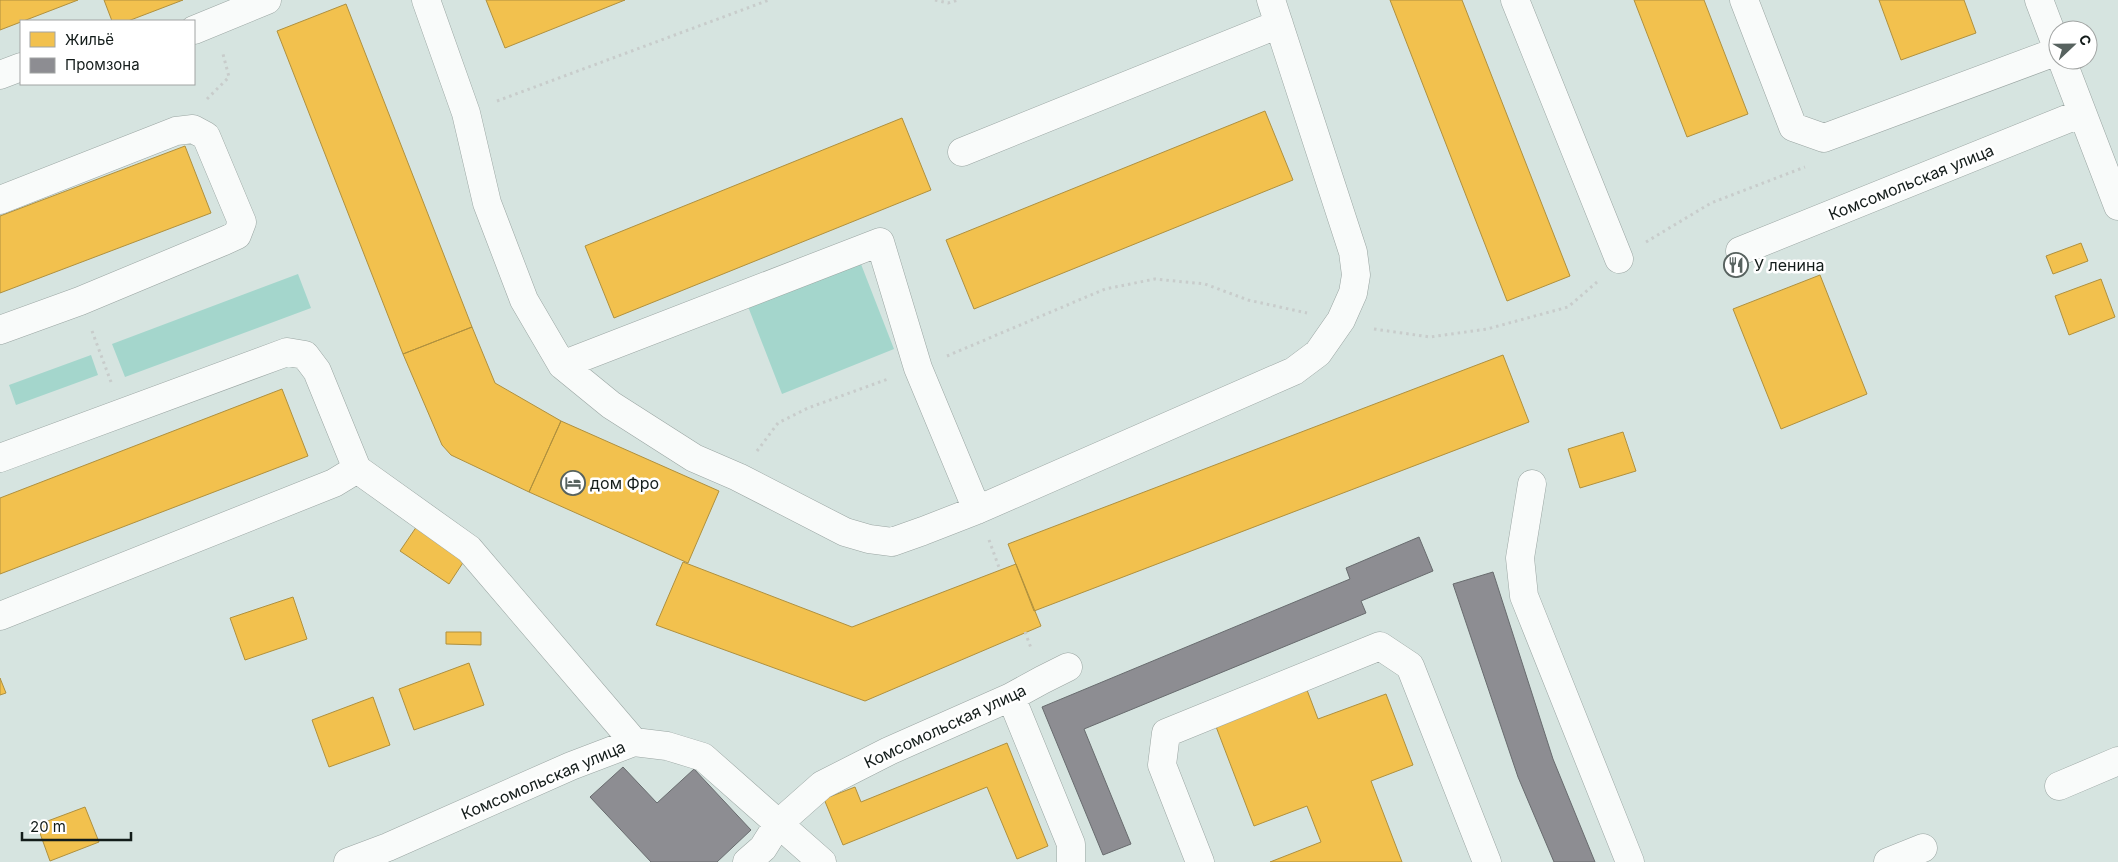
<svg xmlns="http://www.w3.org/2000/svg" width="2118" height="862" viewBox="0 0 2118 862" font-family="Inter,sans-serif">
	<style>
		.green { fill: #a4d6cc }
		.homes { fill: #f2c14e; stroke: #af903e }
		.industry { fill: #8d8d92; stroke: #686b6e }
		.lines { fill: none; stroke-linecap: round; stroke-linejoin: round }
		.minor-casing { stroke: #9aa5a2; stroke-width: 29 }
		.path { stroke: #c8cccb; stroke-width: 3; stroke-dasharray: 2.5 4; stroke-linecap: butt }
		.minor { stroke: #f9fbfa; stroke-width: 28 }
		.labels { text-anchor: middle; stroke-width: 5; stroke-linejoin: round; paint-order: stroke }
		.street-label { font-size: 16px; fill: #131c1a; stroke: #fff }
		.poi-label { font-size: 16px; fill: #131c1a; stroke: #fff; text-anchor: start }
	</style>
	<rect width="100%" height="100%" fill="#d6e4e0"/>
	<path class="green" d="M859 259 894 349 782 394 747 304Z
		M298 274 311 308 125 377 112 344Z
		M91 355 98 375 16 405 9 385Z"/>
	<path class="homes" d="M0 0H78L0 30Z
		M104 0H183L128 21H112Z
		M486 0H625L505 48Z
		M1390 0H1462L1570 276 1507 301Z
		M1634 0H1704L1748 114 1687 137Z
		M1879 0H1964L1976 33 1901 60Z
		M346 4 472 327 403 354 277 31Z
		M1265 111 1293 180 974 309 946 240Z
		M902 118 931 190 614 318 585 246Z
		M185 146 211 213 0 293V216Z
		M2081 243 2088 261 2053 274 2046 256Z
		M1820 275 1867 394 1781 429 1733 309Z
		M2101 279 2115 317 2069 335 2055 296Z
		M472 327 495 383 561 421 529 492 451 455 442 445 403 354Z
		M1503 355 1529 422 1034 611 1008 544Z
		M282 389 308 456 0 574V498Z
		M561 421 719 491 688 563 529 492Z
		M1623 432 1636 471 1580 488 1568 449Z
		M419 523 468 555 449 584 400 551Z
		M683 562 852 627 1016 564 1041 626 865 701 656 625Z
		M293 597 307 639 245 660 230 618Z
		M446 632H481V645L446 644Z
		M469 663 484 705 414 730 399 689Z
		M0 678 6 693 0 695Z
		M1307 690 1318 719 1386 694 1413 765 1371 781 1402 862H1270L1321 842 1307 806 1254 826 1215 724Z
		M373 697 390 745 329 767 312 720Z
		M1007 743 1048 846 1017 859 987 787 843 845 824 799 855 787 861 802Z
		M85 807 99 842 50 861 37 825Z"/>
	<path class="industry" d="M1419 537 1433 571 1361 601 1366 613 1084 729 1131 844 1103 855 1042 707 1350 579 1346 568Z
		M1493 572 1553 759 1595 862H1554L1518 777 1453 584Z
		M623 767 657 803 694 769 751 830 717 862H651L590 797Z"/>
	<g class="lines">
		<defs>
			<path id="minor" d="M426 0 466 113 487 203 524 300 562 365 611 405 694 458 738 477 845 532 869 539 892 542 923 531 977 510 1294 371 1318 353 1341 320 1353 293 1356 275 1353 252 1271 0
				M1515 0 1619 259
				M1744 0 1793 127 1824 138 2058 51
				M2039 0 2058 50
				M194 30 267 0
				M2062 60 2118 206
				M0 75 21 67
				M962 152 1279 24
				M0 200 176 131 193 129 206 136 242 222 237 235 224 241 80 301 0 330
				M1740 251 2082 113
				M562 365 880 242 918 368 977 510
				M0 458 287 352 305 355 317 371 357 469 334 483 0 616
				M357 469 469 549 634 742
				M1532 484 1520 558 1524 596 1630 862
				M1011 697 1071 844V862
				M2059 786 2118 761
				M348 862 388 847 571 766 634 742 667 746 703 757 822 862
				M747 862 763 848 778 824 822 785 889 751 1011 697 1042 680 1068 667
				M1200 862 1162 765 1166 733 1380 646 1410 666 1487 862
				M1888 862 1923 848"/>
		</defs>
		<use href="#minor" class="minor-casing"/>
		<path class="path" d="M935 0 948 3 958 0
			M207 99 229 77 223 54
			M497 101 769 0
			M1646 242 1711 203 1805 167
			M1374 329 1430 337 1487 329 1568 307 1597 282
			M92 331 111 382
			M947 356 1105 289 1155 279 1205 284 1248 300 1307 313
			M757 451 778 423 808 408 888 379
			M989 540 1000 570
			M1025 632 1031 648"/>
		<use href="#minor" class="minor"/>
	</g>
	<defs>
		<symbol id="restaurant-ring" viewBox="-11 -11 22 22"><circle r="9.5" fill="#fff" stroke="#57625f" stroke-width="1.5"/><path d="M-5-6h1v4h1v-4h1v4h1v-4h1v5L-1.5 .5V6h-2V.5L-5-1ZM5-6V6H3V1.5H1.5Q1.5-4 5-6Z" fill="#57625f"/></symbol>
		<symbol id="hotel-ring" viewBox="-11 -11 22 22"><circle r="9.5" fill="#fff" stroke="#57625f" stroke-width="1.5"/><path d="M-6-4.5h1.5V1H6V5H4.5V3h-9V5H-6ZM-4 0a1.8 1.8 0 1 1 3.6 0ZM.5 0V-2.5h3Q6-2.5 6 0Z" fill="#57625f"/></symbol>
	</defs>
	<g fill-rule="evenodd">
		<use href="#restaurant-ring" x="1722" y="251" width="28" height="28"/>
		<use href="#hotel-ring" x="559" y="469" width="28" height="28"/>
	</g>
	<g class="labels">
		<g class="street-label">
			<text transform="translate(1911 182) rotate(-22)" y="6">Комсомольская улица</text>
			<text transform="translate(945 726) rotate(-25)" y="6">Комсомольская улица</text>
			<text transform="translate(543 780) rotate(-23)" y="6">Комсомольская улица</text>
		</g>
		<g class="poi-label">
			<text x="1754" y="271">У ленина</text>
			<text x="590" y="489">дом Фро</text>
		</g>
	</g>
	<rect x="20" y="20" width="175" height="65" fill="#ffffff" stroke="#a1a4a3"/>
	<rect x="30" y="32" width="25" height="15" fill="#f2c14e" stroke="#a1a4a3"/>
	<text x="65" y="45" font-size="15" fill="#131c1a">Жильё</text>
	<rect x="30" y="58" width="25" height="15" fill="#8d8d92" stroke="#a1a4a3"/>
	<text x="65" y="70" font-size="15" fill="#131c1a">Промзона</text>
	<g transform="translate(2073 45) rotate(68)"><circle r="24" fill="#ffffff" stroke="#a1a4a3"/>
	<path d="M0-4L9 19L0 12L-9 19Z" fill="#57625f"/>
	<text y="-8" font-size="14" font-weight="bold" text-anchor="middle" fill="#131c1a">С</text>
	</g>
	<path d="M22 832v8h109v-8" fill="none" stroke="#131c1a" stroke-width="2.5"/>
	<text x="30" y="832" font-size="15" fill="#131c1a" stroke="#ffffff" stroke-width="4" paint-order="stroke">20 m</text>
</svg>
